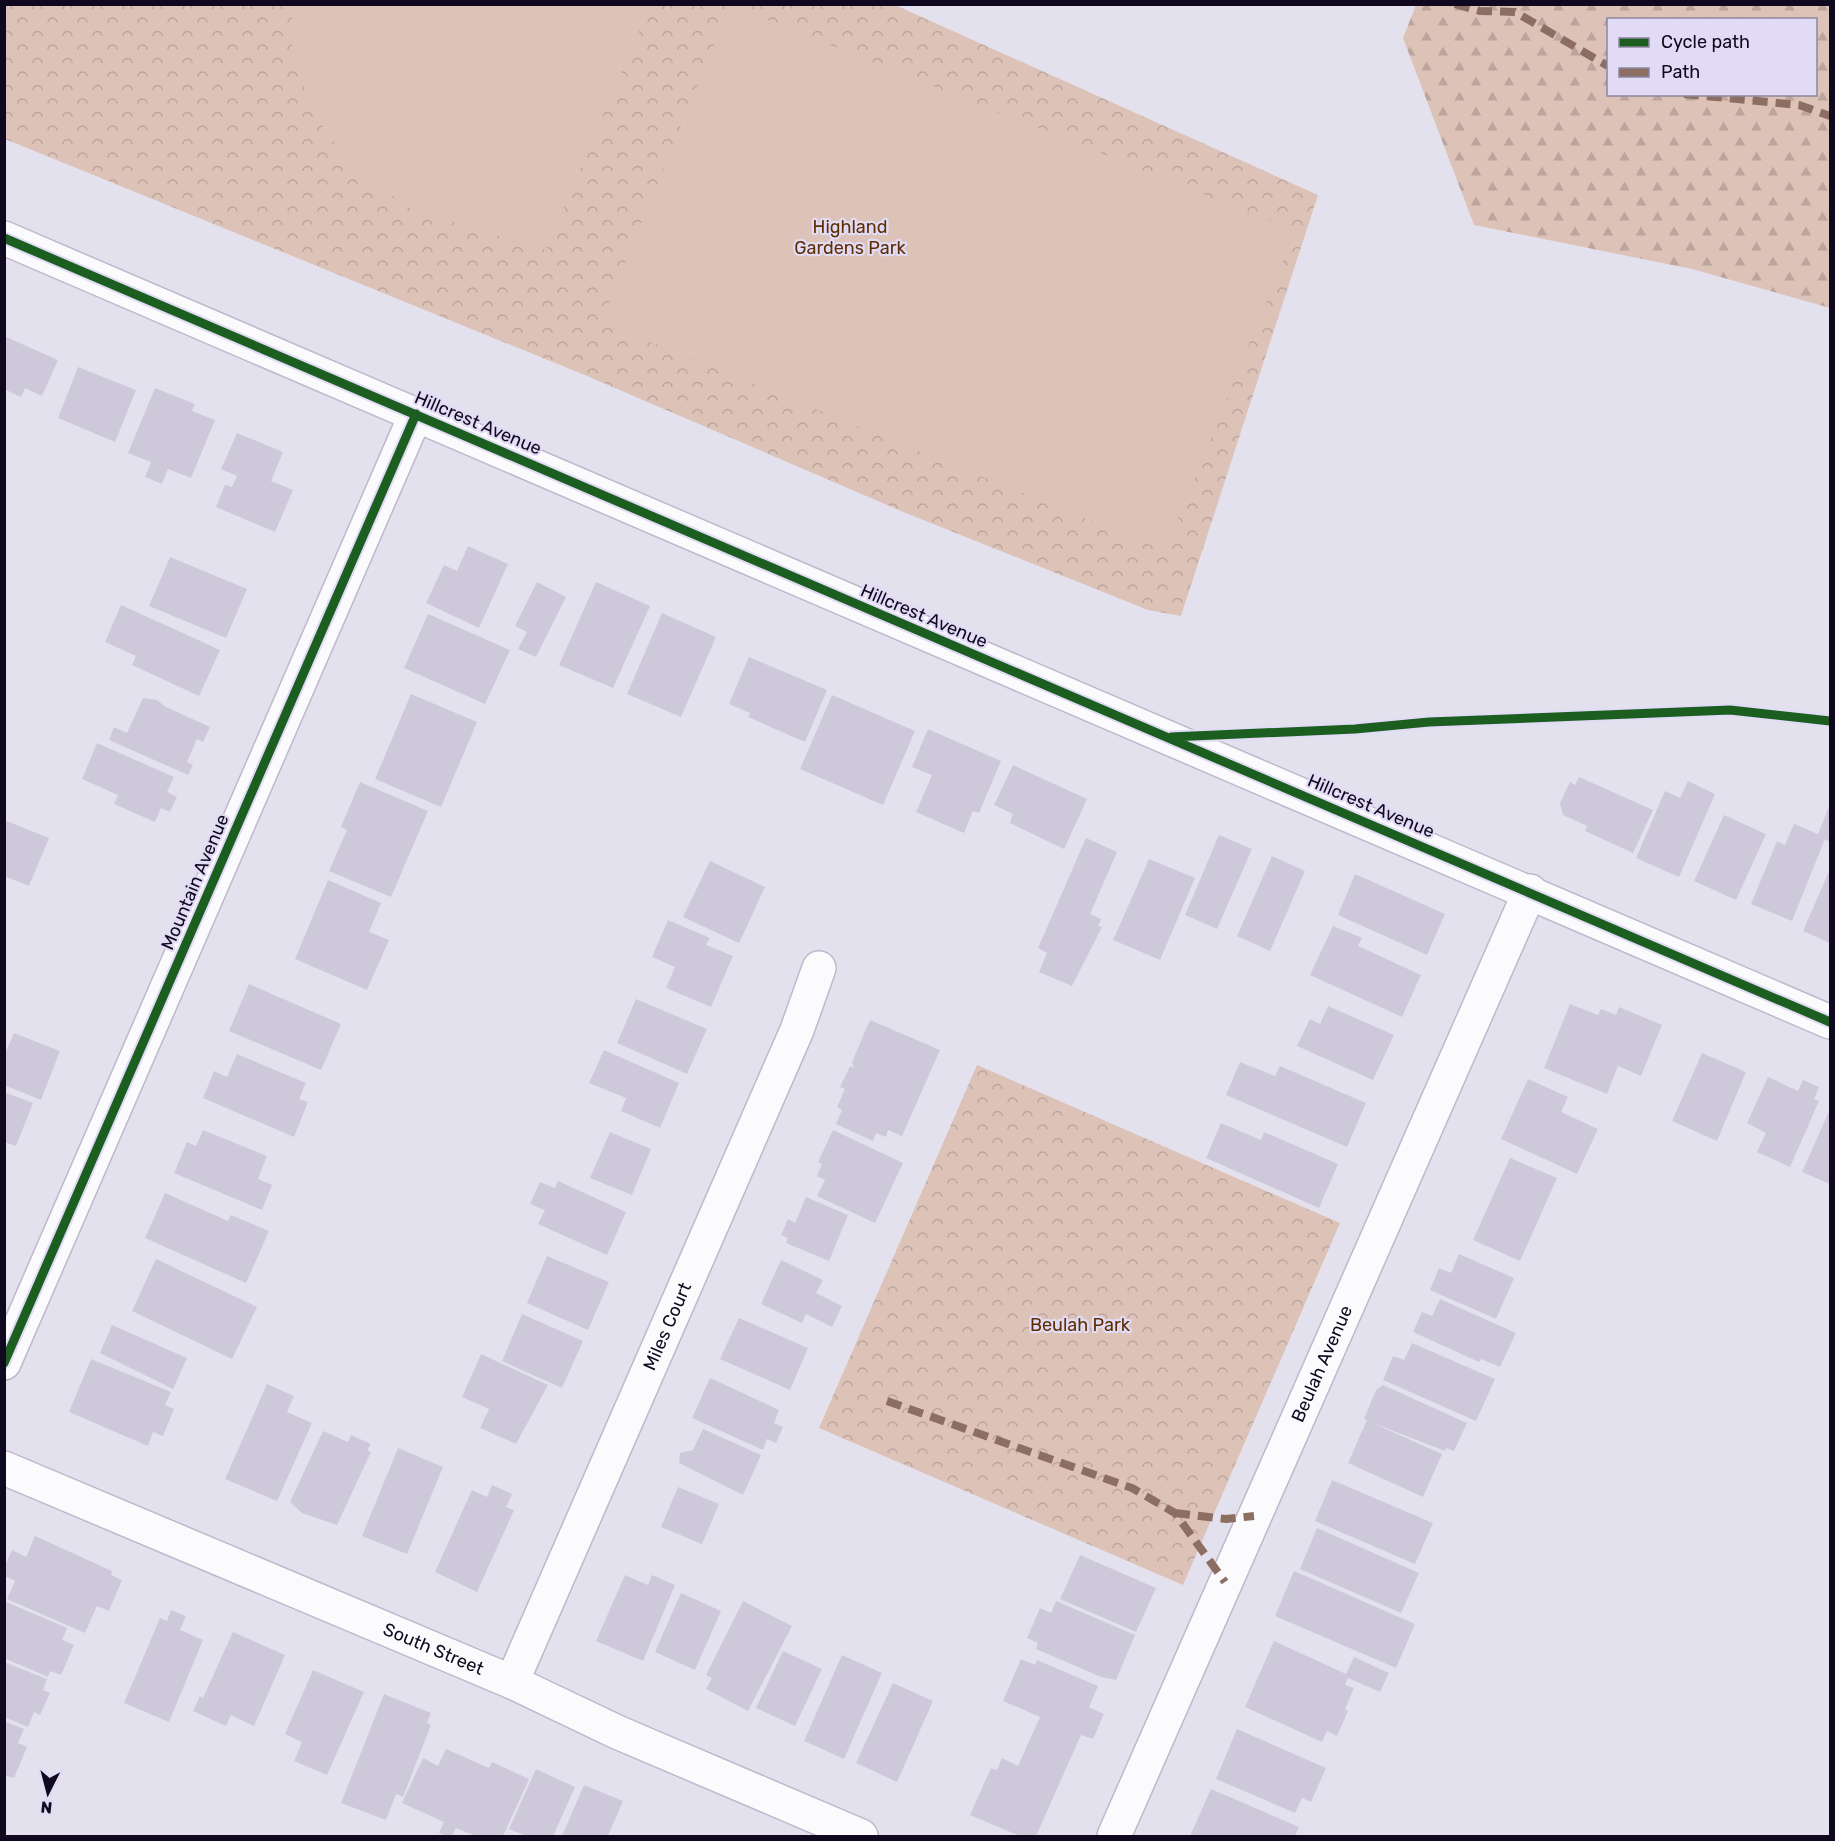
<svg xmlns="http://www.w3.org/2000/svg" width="1835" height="1841" viewBox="0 0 1835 1841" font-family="Rubik,sans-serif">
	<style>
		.forest { fill: url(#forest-firs); fill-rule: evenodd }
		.park { fill: url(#park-crowns) }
		.pitch { fill: #ddc2b7 }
		.building { fill: #cdc9db }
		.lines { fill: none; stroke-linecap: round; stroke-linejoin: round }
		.street-casing { stroke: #bdb9cb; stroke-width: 36 }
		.street { stroke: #fbfafd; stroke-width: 33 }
		.quiet { stroke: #8d6e63; stroke-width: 8; stroke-dasharray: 15 8; stroke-linecap: butt }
		.cycleway-casing { stroke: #e1dbf5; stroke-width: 13 }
		.cycleway { stroke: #1b5e20; stroke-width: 9 }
		.labels { text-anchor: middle; stroke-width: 4.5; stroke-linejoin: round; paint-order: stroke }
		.park-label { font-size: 18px; fill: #5f2e00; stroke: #e1dbf5 }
		.street-label { font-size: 18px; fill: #0f081e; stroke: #e1dbf5 }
	</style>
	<defs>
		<pattern id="forest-firs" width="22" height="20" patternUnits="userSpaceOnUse" patternTransform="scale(1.5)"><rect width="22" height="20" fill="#ddc2b7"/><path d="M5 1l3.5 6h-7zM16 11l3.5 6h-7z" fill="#bca59d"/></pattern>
		<pattern id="park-crowns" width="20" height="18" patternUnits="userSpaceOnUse" patternTransform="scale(1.5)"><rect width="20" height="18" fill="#ddc2b7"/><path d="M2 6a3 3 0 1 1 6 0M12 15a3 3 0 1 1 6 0" fill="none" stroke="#bca59d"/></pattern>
	</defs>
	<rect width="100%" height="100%" fill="#e4e1ef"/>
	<path class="forest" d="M1416 5H1830V308L1692 269 1474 225 1403 38ZM1608 20H1816V94H1608Z"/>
	<path class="park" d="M4 5H895L1318 195 1181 616 1148 610 901 511 587 376 5 139Z
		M977 1065 1340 1223 1183 1585 819 1428Z"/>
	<path class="pitch" d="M293 5V4L650 5 546 250 415 211 355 170 312 112 291 42Z
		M730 5 1295 231 1165 551 601 322Z"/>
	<path class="building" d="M4 336 58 360 42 396 25 388 21 397 4 389Z
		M78 367 136 390 115 442 58 418Z
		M155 388 195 404 192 411 215 420 191 478 168 469 162 484 145 477 151 462 128 453Z
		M237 433 283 452 271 481 293 490 275 532 216 507 225 485 232 487 237 476 221 469Z
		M468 546 508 564 479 628 426 603 444 565 457 571Z
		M170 557 247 589 226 638 149 606Z
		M537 582 566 597 536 657 518 649 527 632 515 626Z
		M596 582 650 606 613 688 559 665Z
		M121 605 220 650 199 696 132 665 136 656 105 642Z
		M662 613 716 637 681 717 627 694Z
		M428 614 510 650 485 704 404 668Z
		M749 657 827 690 805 742 748 717 750 713 729 704Z
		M411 694 477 722 441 807 375 779Z
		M832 695 915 731 883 805 800 769Z
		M143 698 157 700 166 707 210 727 203 742 197 739 187 762 193 765 188 775 109 740 114 727 127 733Z
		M928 729 1001 761 979 813 973 811 964 833 916 812 932 775 912 767Z
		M97 743 174 777 167 792 177 797 170 812 161 808 155 822 114 804 118 795 82 779Z
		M1013 765 1087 799 1064 849 1010 823 1013 814 994 805Z
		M1579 777 1653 810 1633 853 1585 831 1587 826 1563 815 1560 803 1570 782 1575 785Z
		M1688 781 1715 794 1679 877 1636 858 1665 791 1680 798Z
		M360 782 428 811 391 897 329 871 347 830 341 827Z
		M1830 804V842L1825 839 1792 921 1751 904 1777 841 1785 845 1794 824 1818 834Z
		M1724 815 1766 834 1736 900 1694 881Z
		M4 820 49 838 29 886 4 876Z
		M1219 835 1252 849 1217 929 1185 915Z
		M1086 838 1117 852 1090 914 1101 919 1098 926 1102 927 1072 986 1039 972 1047 953 1038 948Z
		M1272 856 1305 871 1270 951 1237 936Z
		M1149 859 1195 878 1160 960 1113 940Z
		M710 861 765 887 739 943 683 917Z
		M1830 869V943L1803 931Z
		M1355 874 1445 914 1427 955 1338 915Z
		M328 880 381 903 369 932 389 940 367 990 295 959Z
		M668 920 710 938 706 945 733 956 711 1007 666 988 675 967 652 957Z
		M1333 926 1362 938 1358 946 1421 975 1402 1017 1310 975Z
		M249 984 341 1024 321 1070 229 1031Z
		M636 999 707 1029 687 1074 617 1043Z
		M1570 1004 1598 1015 1601 1009 1616 1015 1619 1007 1662 1025 1641 1076 1618 1066 1607 1094 1544 1068Z
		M1328 1006 1394 1035 1373 1080 1297 1046 1310 1019 1320 1024Z
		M870 1020 940 1050 902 1136 888 1130 886 1137 876 1133 873 1141 836 1124 842 1110 837 1107 845 1089 840 1087 850 1066 854 1068 852 1062Z
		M14 1033 60 1051 41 1100 4 1085V1056Z
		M604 1050 679 1083 660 1128 621 1111 626 1098 589 1083Z
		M1702 1053 1746 1072 1717 1141 1672 1121Z
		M237 1054 306 1083 299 1099 308 1102 294 1137 203 1098 214 1071 227 1077Z
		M1240 1062 1275 1076 1280 1066 1366 1103 1347 1147 1226 1095Z
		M1768 1077 1798 1091 1803 1080 1819 1087 1814 1099 1819 1101 1790 1167 1757 1152 1766 1133 1747 1123Z
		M1528 1079 1568 1097 1561 1112 1598 1129 1577 1174 1501 1139Z
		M4 1092 33 1103 16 1146 4 1142Z
		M1830 1109V1184L1802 1172Z
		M1221 1123 1261 1140 1264 1132 1338 1164 1319 1208 1206 1158Z
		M203 1130 267 1156 258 1179 272 1185 262 1210 174 1173 187 1142 196 1146Z
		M833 1130 903 1163 875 1223 817 1196 825 1180 817 1176 822 1164 818 1162Z
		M610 1132 651 1149 632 1195 590 1178Z
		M1510 1158 1557 1178 1520 1261 1473 1240Z
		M558 1181 626 1212 607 1255 538 1224 545 1210 530 1204 540 1182 555 1188Z
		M165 1193 228 1221 231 1215 269 1231 246 1283 145 1238Z
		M806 1197 848 1215 829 1261 786 1243 788 1238 781 1235 788 1219 795 1223Z
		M1459 1254 1514 1278 1496 1319 1430 1290 1439 1268 1451 1273Z
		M547 1256 609 1282 588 1330 527 1303Z
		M156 1259 257 1307 232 1359 132 1311Z
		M781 1260 823 1280 816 1293 842 1306 832 1327 806 1314 802 1323 761 1304Z
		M1440 1299 1516 1333 1500 1367 1481 1359 1479 1362 1413 1332 1422 1312 1432 1316Z
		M522 1314 583 1341 562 1388 502 1361Z
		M739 1318 808 1348 790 1390 720 1359Z
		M112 1325 187 1358 173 1389 100 1353Z
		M1412 1343 1495 1379 1476 1421 1383 1380 1393 1356 1404 1360Z
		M481 1354 548 1385 516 1444 480 1428 489 1409 462 1397Z
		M91 1359 171 1392 165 1405 174 1409 163 1436 153 1432 148 1446 69 1412Z
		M710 1378 779 1410 774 1423 783 1427 776 1443 767 1439 763 1450 692 1418Z
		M267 1384 294 1396 287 1412 312 1423 277 1501 225 1479Z
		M1383 1385 1467 1423 1454 1451 1446 1448 1445 1451 1370 1422 1442 1454 1423 1497 1348 1463 1367 1420 1364 1419 1376 1390Z
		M703 1429 761 1455 743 1495 679 1463 680 1453 693 1450Z
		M323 1431 348 1442 351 1435 371 1444 367 1450 371 1452 337 1525 302 1513 290 1502Z
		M398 1448 443 1467 407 1554 362 1536Z
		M1332 1480 1433 1523 1415 1564 1315 1521Z
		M492 1485 512 1494 506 1507 514 1510 477 1592 435 1572 472 1490 487 1497Z
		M678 1487 719 1504 702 1544 661 1527Z
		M1317 1528 1419 1573 1401 1613 1300 1569Z
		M35 1536 112 1571 111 1575 122 1580 109 1611 97 1606 85 1633 7 1599 15 1581 5 1576V1566L12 1550 26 1557Z
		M1080 1555 1156 1588 1136 1632 1060 1599Z
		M1294 1571 1415 1624 1396 1668 1275 1616Z
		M625 1575 648 1585 652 1575 675 1585 643 1661 596 1641Z
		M681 1593 721 1611 695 1670 655 1652Z
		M4 1601 67 1628 62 1640 74 1645 61 1675 50 1671 48 1677 4 1658Z
		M743 1601 792 1626 748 1711 706 1689 712 1678 706 1675Z
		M1056 1601 1135 1635 1116 1680 1101 1677 1036 1649 1038 1643 1027 1638 1040 1608 1051 1613Z
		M171 1610 186 1616 180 1630 203 1640 169 1722 124 1703 160 1618 167 1621Z
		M233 1632 285 1655 254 1726 231 1715 226 1726 193 1711 200 1696 203 1698Z
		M1274 1641 1346 1674 1354 1657 1389 1673 1380 1692 1348 1678 1345 1685 1354 1688 1345 1709 1348 1711 1337 1736 1327 1731 1322 1742 1245 1707Z
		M783 1651 822 1669 795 1726 756 1708Z
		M842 1655 882 1673 844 1759 804 1741Z
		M1021 1659 1035 1665 1037 1660 1098 1686 1089 1707 1104 1714 1093 1739 1081 1735 1036 1836H1020L970 1815 991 1768 997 1770 1002 1758 1018 1766 1040 1717 1003 1701Z
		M4 1662 47 1679 43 1690 50 1693 40 1715 34 1712 28 1727 4 1717Z
		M313 1670 364 1692 327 1775 294 1761 302 1742 285 1734Z
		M893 1683 933 1701 897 1782 856 1763Z
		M384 1694 431 1713 427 1723 431 1725 403 1797 396 1794 386 1820 341 1803Z
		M4 1721 24 1729 18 1743 27 1747 14 1778 4 1775Z
		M1237 1729 1326 1768 1311 1802 1302 1798 1295 1813 1216 1779Z
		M446 1749 489 1768 492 1762 529 1779 503 1836H475L456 1828 452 1836H446L439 1833 444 1822 402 1803 423 1758 438 1766Z
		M536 1769 575 1787 553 1836H526L509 1829Z
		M584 1785 623 1801 608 1836H562Z
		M1211 1789 1299 1827 1295 1836H1190Z"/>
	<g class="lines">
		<defs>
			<g id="street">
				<path d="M4 238 1830 1022"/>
				<path d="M4 1363 416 414"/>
				<path id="s1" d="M4 1468 512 1682 617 1732 861 1836"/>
				<path id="s2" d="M512 1682 797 1030 819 968"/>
				<path id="s3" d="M1114 1836 1530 891"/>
			</g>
		</defs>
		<use href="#street" class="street-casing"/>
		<use href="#street" class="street"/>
		<path class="quiet" d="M1455 4 1480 11 1515 12 1608 66
			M1684 94 1799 105 1830 116
			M887 1401 1132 1488 1175 1513 1225 1582
			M1175 1513 1226 1519 1254 1516"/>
		<defs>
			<path id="cycleway" d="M4 238 1830 1022
				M1171 737 1355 729 1429 722 1730 710 1830 721
				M4 1363 416 414"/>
		</defs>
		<use href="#cycleway" class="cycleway-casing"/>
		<use href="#cycleway" class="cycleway"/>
	</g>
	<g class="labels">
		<g class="park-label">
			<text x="850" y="233">Highland<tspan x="850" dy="21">Gardens Park</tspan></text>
			<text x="1080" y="1331">Beulah Park</text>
		</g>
		<g class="street-label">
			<text transform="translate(478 423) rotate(23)" y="6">Hillcrest Avenue</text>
			<text transform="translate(924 616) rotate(23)" y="6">Hillcrest Avenue</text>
			<text transform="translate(1371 806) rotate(23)" y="6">Hillcrest Avenue</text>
			<text transform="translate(195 882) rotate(-67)" y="6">Mountain Avenue</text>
			<text dy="6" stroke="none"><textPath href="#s2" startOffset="388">Miles Court</textPath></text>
			<text dy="6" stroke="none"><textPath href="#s3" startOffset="516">Beulah Avenue</textPath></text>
			<text dy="6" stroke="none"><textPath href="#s1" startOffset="466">South Street</textPath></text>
		</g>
	</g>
	<rect width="1835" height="1841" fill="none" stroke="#0f081e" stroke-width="12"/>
	<rect x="1607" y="18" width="210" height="78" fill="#e1dbf5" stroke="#8d879f" stroke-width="1.5"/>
	<rect x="1619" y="38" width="30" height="9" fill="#1b5e20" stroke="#8d879f" stroke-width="1.5"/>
	<text x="1661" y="48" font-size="18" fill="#0f081e">Cycle path</text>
	<rect x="1619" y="68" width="30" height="9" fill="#8d6e63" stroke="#8d879f" stroke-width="1.5"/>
	<text x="1661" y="78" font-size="18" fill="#0f081e">Path</text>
	<g transform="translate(48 1793) rotate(186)" stroke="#e1dbf5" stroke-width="4.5" paint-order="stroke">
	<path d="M0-4.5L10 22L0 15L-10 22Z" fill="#0f081e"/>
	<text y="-9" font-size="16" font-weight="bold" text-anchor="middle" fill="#0f081e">N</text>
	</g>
</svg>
